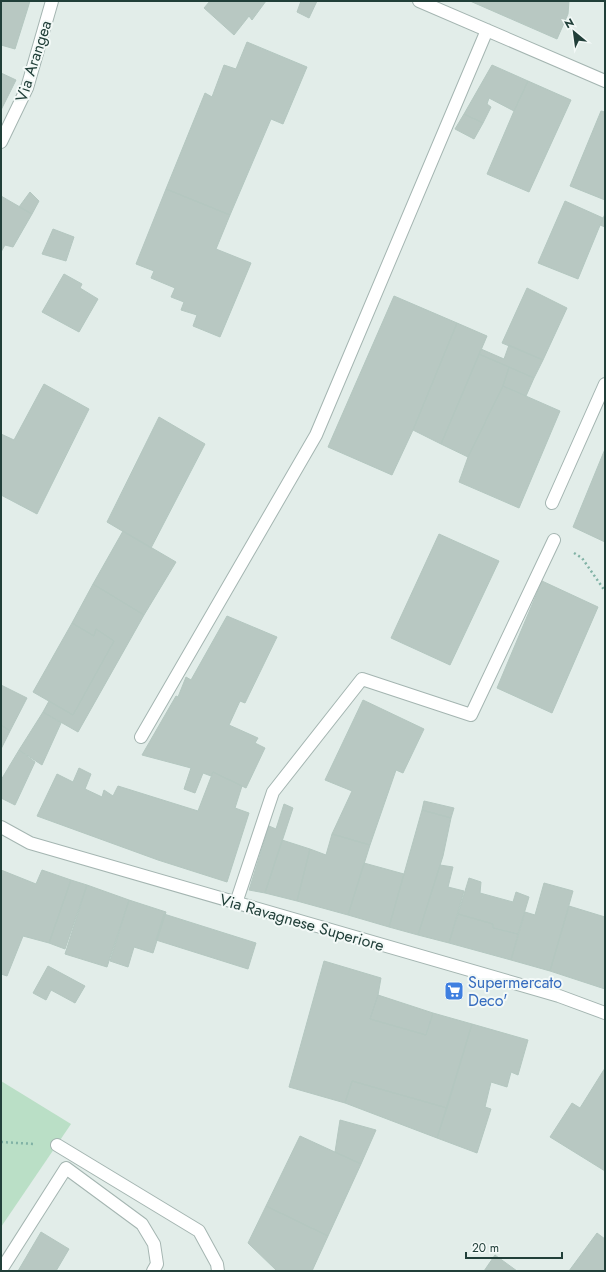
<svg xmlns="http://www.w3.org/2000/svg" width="606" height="1272" viewBox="0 0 606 1272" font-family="Jost,sans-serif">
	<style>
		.green { fill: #badfc6 }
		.building { fill: #b8c8c2; stroke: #b4c7c0 }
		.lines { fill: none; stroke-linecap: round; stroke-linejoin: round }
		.minor-casing { stroke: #a4b5b1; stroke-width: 14 }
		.path { stroke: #81b2a5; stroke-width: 2.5; stroke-dasharray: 2 3; stroke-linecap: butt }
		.minor { stroke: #fff; stroke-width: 12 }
		.labels { text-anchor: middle; stroke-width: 4; stroke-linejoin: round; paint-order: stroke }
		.street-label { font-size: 16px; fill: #213f39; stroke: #f3f9f7 }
		.shop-label { font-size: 16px; fill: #366cbe; stroke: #f3f9f7; text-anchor: start }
	</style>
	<rect width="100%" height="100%" fill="#e2ede9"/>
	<path class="green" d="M1 1081 71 1124 1 1227Z"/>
	<path class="building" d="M1 1H30L15 49 1 45Z
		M210 1H266L252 20 249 16 234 35 204 8Z
		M301 1H317L309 18 297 12Z
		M470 1H569L568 14 557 39Z
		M247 42 307 67 283 124 271 119 230 215 166 189 205 93 212 97 224 65 236 69Z
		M492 65 528 81 514 111 489 98 487 104 491 107 483 123 464 114Z
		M1 73 16 80 1 110Z
		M528 81 571 100 529 192 487 174 514 111Z
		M601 111 605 112V200L570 186Z
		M464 114 483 123 474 139 455 129Z
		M166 189 230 215 216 249 251 263 220 337 193 326 197 315 181 310 184 302 171 297 175 288 151 278 154 271 136 264Z
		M30 192 39 201 32 214 19 207Z
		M1 196 32 214 13 247 5 245 1 252Z
		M565 201 603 218 578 279 538 263Z
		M605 214V227L600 225Z
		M53 229 74 237 66 261 42 254Z
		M64 274 82 284 80 288 98 299 79 332 42 312Z
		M527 288 567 308 543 360 502 343Z
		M394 296 457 323 413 430 392 475 328 447Z
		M457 323 487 336 441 444 413 430Z
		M509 345 543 360 534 378 479 354 481 349 504 359Z
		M479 354 509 367 503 386 468 457 441 444Z
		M509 367 534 378 526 396 503 386Z
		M44 384 89 409 37 514 1 495V434L14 440Z
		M503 386 560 411 519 508 459 482 468 457Z
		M159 417 205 444 151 548 107 522Z
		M605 449V542L573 527Z
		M123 531 176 562 144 615 93 584Z
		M439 534 499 561 450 665 391 638Z
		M542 581 598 607 552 713 497 688Z
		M93 584 144 615 78 732 43 712 49 701 73 715 114 641 96 629 94 636 72 623Z
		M227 616 277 637 245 703 240 701 229 725 258 738 255 743 265 748 246 788 213 772 211 776 203 773 195 793 184 789 191 768 142 755 176 696 178 697 186 677 191 680Z
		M72 623 94 636 96 629 114 641 73 715 33 692Z
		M1 685 27 698 10 731 1 725Z
		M363 700 424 729 403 773 396 770 370 845 332 834 352 791 325 780Z
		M43 712 61 723 42 765 19 750Z
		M1 725 10 731 1 749Z
		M19 750 35 762 15 805 1 798V780Z
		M79 768 91 774 85 789 102 797 104 790 113 796 118 786 198 811 213 772 242 786 235 808 249 813 227 882 158 860 37 816 57 774 73 782Z
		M424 801 454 808 451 818 422 810Z
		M284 804 293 808 265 893 249 890 269 826 276 829Z
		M422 810 451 818 443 856 418 935 389 927Z
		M332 834 370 845 348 915 297 901 310 849 326 855Z
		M282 840 310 849 297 901 265 893Z
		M364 863 404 874 389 927 348 915Z
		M440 865 453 867 448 887 464 891 449 943 418 935Z
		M1 870 36 884 42 870 71 880 49 943 23 936 7 976 1 974Z
		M469 878 481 882 480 893 513 902 516 892 529 897 518 934 493 928V924L458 914Z
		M71 880 87 885 65 949 49 943Z
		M544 883 573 891 550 971 511 960 525 912 535 915Z
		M87 885 129 900 107 967 65 954Z
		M129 900 166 912 153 953 134 947 128 967 110 961Z
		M569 906 605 917V989L550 971Z
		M164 914 256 943 248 969 156 940Z
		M458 914 493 924V928L518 934 511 960 449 943Z
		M324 961 381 978 378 995 370 1019 426 1035 433 1013 472 1024 447 1108 352 1081 345 1103 289 1087Z
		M48 966 85 986 75 1003 51 990 46 1000 33 993Z
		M378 995 433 1013 426 1035 370 1019Z
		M472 1024 528 1040 518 1075 511 1072 507 1087 491 1082 485 1107 491 1109 477 1153 437 1138Z
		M605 1068V1171L550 1137 572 1103 580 1108Z
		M352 1081 447 1108 437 1138 345 1103Z
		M340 1120 376 1130 361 1164 335 1152Z
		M300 1136 361 1164 328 1236 266 1206Z
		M266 1206 328 1236 312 1271H277L248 1243Z
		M41 1232 69 1249 56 1271H18Z
		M597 1233 605 1239V1271H569Z
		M495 1255 517 1271H484Z"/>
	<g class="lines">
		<defs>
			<path id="minor" d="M419 1 605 81
				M1 142 27 88 52 1
				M552 503 605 384
				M141 737 316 435 487 30
				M1 827 30 843 559 996 605 1013
				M236 903 273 792 362 679 471 715 554 540
				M57 1145 199 1231 217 1264 218 1271
				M1 1270 66 1168 142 1224 154 1244 157 1264 153 1271"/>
		</defs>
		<use href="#minor" class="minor-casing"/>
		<path class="path" d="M574 553 582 558 605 591
			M1 1142 35 1144"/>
		<use href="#minor" class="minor"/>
	</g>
	<defs>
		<symbol id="supermarket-square" viewBox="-11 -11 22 22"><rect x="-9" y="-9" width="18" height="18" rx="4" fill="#3f7fe0" stroke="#f3f9f7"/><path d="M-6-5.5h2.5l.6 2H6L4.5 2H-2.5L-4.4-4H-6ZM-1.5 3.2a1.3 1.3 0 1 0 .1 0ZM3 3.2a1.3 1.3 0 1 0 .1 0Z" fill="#fff"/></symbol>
	</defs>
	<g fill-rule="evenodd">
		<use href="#supermarket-square" x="443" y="980" width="22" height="22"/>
	</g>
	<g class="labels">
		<g class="street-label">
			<text transform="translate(33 61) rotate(-72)" y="6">Via Arangea</text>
			<text transform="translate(302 922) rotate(16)" y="6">Via Ravagnese Superiore</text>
		</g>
		<g class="shop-label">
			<text x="468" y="988">Supermercato<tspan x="468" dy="18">Deco'</tspan></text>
		</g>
	</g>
	<rect width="606" height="1272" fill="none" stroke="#213f39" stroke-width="4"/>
	<g transform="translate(574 32) rotate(331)" stroke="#f3f9f7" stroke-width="3" paint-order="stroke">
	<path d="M0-3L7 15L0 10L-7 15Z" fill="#213f39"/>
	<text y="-6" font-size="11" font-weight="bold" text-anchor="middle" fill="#213f39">N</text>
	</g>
	<path d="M466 1252v6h96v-6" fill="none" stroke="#213f39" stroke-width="2"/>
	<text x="472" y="1252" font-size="12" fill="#213f39" stroke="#f3f9f7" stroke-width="3" paint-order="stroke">20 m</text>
</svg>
